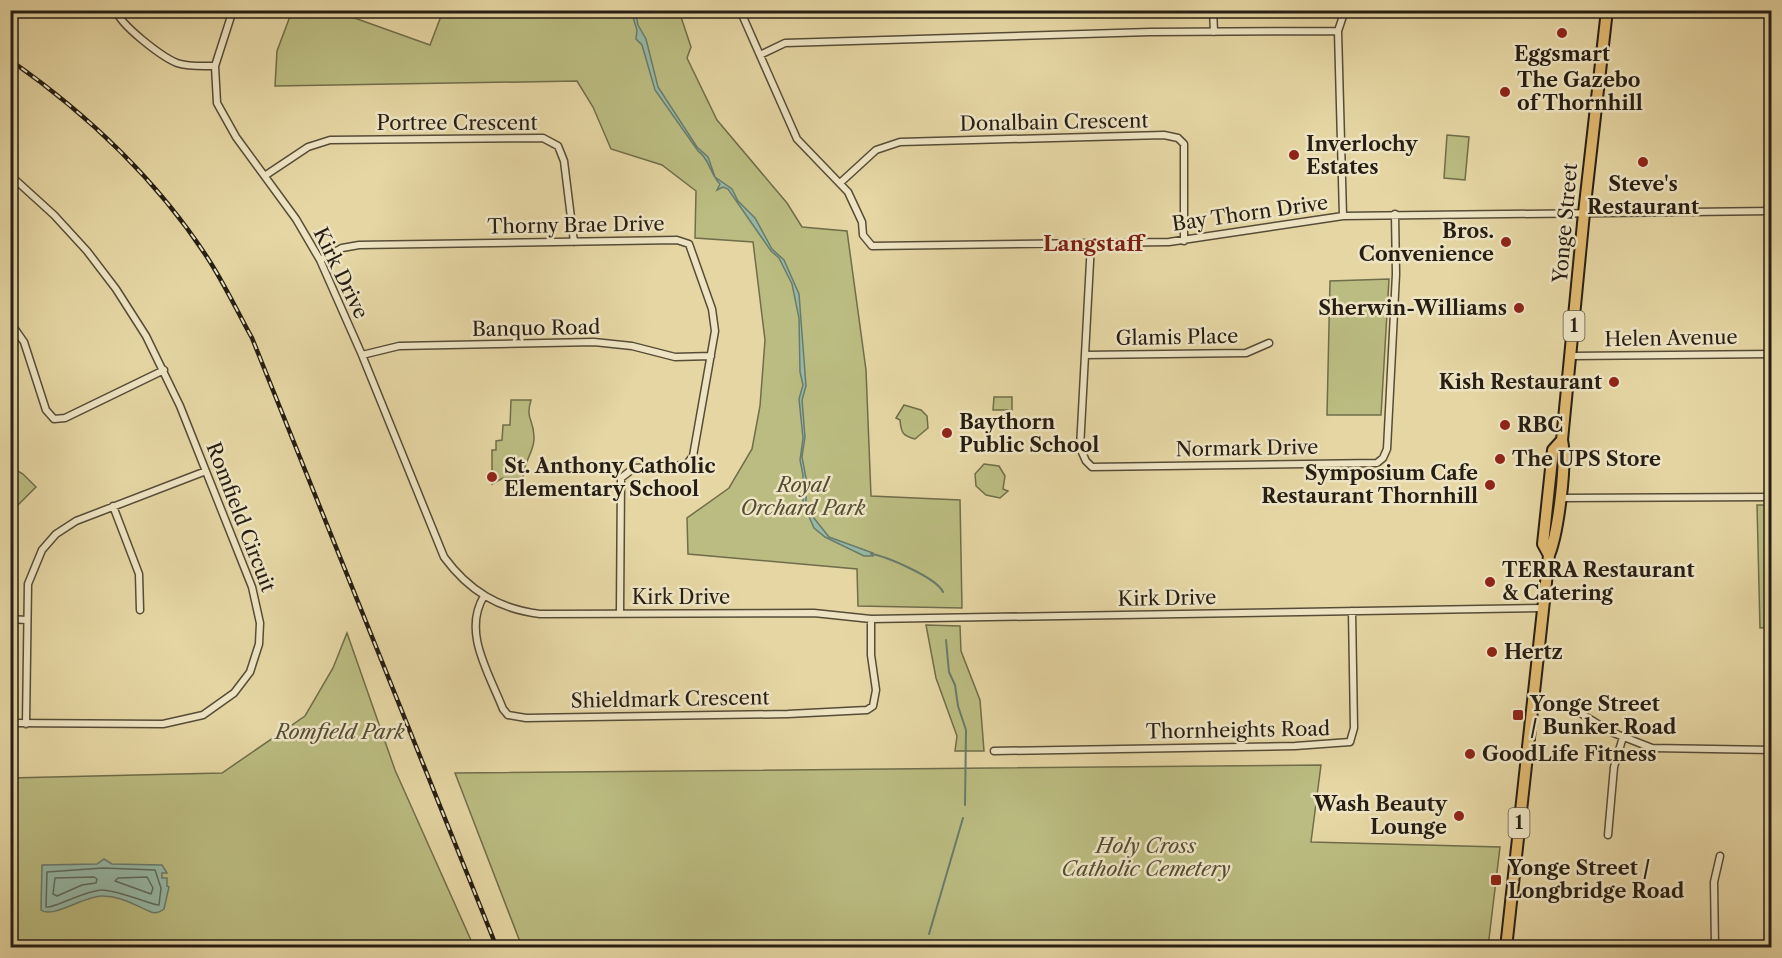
<svg xmlns="http://www.w3.org/2000/svg" width="1782" height="958" viewBox="0 0 1782 958" font-family="'Libre Caslon Text',serif">
	<style>
		.green { fill: #bbbc81; stroke: #706d4a; stroke-width: 1.5 }
		.water { fill: #96b9a7; stroke: #697b6c; stroke-width: 1.5 }
		.lines { fill: none; stroke-linecap: round; stroke-linejoin: round }
		.shore { stroke: #5e6c5e; stroke-width: 1.5 }
		.stream { stroke: #697b6c; stroke-width: 2 }
		.minor-casing { stroke: #564c38; stroke-width: 9 }
		.primary-casing { stroke: #261e14; stroke-width: 14 }
		.minor { stroke: #eee4c3; stroke-width: 6 }
		.primary { stroke: #e2bb72; stroke-width: 10 }
		.rail-casing { stroke: #261e14; stroke-width: 4.5 }
		.rail { stroke: #eee4c3; stroke-width: 2; stroke-dasharray: 7; stroke-linecap: butt }
		.poi-dot { fill: #8f2418; stroke: #eee4c3; stroke-width: 2 }
		.labels { text-anchor: middle; stroke-width: 5; stroke-linejoin: round; paint-order: stroke }
		.shield { fill: #eee4c3; stroke: #625948; stroke-width: 1.5 }
		.shield-label { font-size: 18px; font-weight: bold; fill: #261e14 }
		.poi-label { font-size: 20px; font-weight: bold; fill: #261e14; stroke: #eee4c3; text-anchor: start }
		.street-label { font-size: 20px; fill: #261e14; stroke: #eee4c3 }
		.park-label { font-size: 20px; font-style: italic; fill: #534d35; stroke: #eee4c3 }
		.neighbourhood-label { font-size: 21px; font-weight: bold; fill: #7a1f14; stroke: #eee4c3 }
	</style>
	<rect width="100%" height="100%" fill="#e5d6a3"/>
	<filter id="stains"><feTurbulence type="fractalNoise" baseFrequency=".00333" numOctaves="4"/><feColorMatrix values="0 0 0 0 .2 0 0 0 0 .09 0 0 0 0 .02 0 0 0 .5 -.17"/></filter>
	<radialGradient id="worn" r=".72"><stop offset=".6" stop-color="#630" stop-opacity="0"/><stop offset="1" stop-color="#630" stop-opacity=".3"/></radialGradient>
	<path class="green" d="M292 11H335L430 45 443 11H679L691 47 687 58 717 120 787 203 802 227 847 231 866 370 871 496 960 500 962 608 858 606 857 569 688 554 687 518 729 488 752 449 760 406 765 340 753 242 695 238 696 191 662 165 611 149 593 107 577 81 275 86 277 51Z
		M1447 135 1469 137 1465 180 1444 178Z
		M1389 279 1381 415H1327L1330 281Z
		M994 397H1012V410H993Z
		M511 400H531C525 420 534 419 534 437 535 451 523 462 523 478H503L492 484V450H496V441L502 440 503 425H510Z
		M904 405 921 410 927 416 928 428 915 439C903 436 901 433 900 420L896 418Z
		M984 464 999 466 1005 476 1003 489 1008 491 1000 498 986 495 976 486 975 474Z
		M11 467 23 474 36 487 11 512Z
		M1757 505H1771V627L1760 628Z
		M926 625 960 626 961 651 980 700 984 751H955L957 736 936 678Z
		M347 633 395 770 474 947H11L10 778 222 773 305 716 333 668Z
		M1321 765 1311 842 1500 847 1488 947H522L455 773Z"/>
	<path class="water" d="M631 11H635L638 25 646 39 658 87 697 147 708 157 715 177 732 189 738 201 755 218 772 249 784 260 799 294 806 386 802 400 805 437 802 457 806 478V508L829 537 873 553V556H864L825 537 814 528 803 503V475L800 460 803 438 799 399 803 385 800 372 799 318 792 284 779 258 771 251 728 189 723 187 717 190 720 184C710 174 709 158 698 151L655 90 642 45 636 39 637 30Z
		M104 859 112 864 162 865 167 873H162V878H167V886L169 887 164 909C160 912 156 914 151 912 134 905 122 896 102 896 84 896 52 919 41 910L42 865 97 864Z"/>
	<g class="lines">
		<path class="shore" d="M103 868 155 870 161 888 159 905C155 906 118 890 102 890 86 890 53 909 46 907L47 872Z
			M94 877 97 879 96 883 82 885 57 896 53 894 55 878Z
			M147 877 153 888 151 894 115 881 118 878Z"/>
		<path class="stream" d="M871 554C886 556 937 578 943 592
			M946 640 949 672 955 685 958 706 966 730 965 805
			M929 934 963 818"/>
		<defs>
			<path id="minor" d="M116 10C120 25 162 57 177 63 189 67 202 66 215 66
				M233 10 215 66 217 103 236 137 296 219 320 260 362 355 444 557C469 591 499 609 540 614L814 613 871 619 1544 608
				M740 10 797 139 848 192 862 222 863 235 872 246 1169 242 1343 216 1772 211
				M1213 10 1214 32
				M760 55 785 43 1150 32 1338 31
				M10 175 54 215 87 251 116 289 146 336 180 406 252 587 260 623 259 644 250 672 234 693 203 715 163 724 10 723
				M266 175 308 147 330 140 543 138 558 146 564 161 574 242
				M840 183 876 150 900 142 1164 135 1178 138 1184 144V241
				M1343 216 1338 31 1345 10
				M1091 243 1080 448 1086 461 1092 467 1377 463 1383 458 1387 449 1396 274 1395 214
				M320 260 342 248 359 245 677 240 689 244 712 309 715 331 693 456 686 465 634 468 621 478 620 612
				M10 322 24 342 46 410 54 419 65 418 164 370
				M362 355 399 346 594 342 632 346 675 357 711 356
				M1085 355 1246 353 1269 343
				M1572 356 1772 354
				M1559 498 1772 497
				M113 506 139 574 140 610
				M484 596C462 632 489 673 503 709L508 715 526 718 788 714 867 710 873 706 876 690 871 655V619
				M10 619 26 620
				M1533 700 1572 708 1611 732 1652 748 1772 750
				M26 724 28 584 42 550 56 534 76 521 206 471
				M994 751 1295 746 1350 742 1354 728 1352 611
				M1608 835 1614 767 1623 737
				M1506 947 1547 948
				M1715 947 1714 882 1720 856
				M1623 948 1772 945"/>
			<path id="primary" d="M1549 555 1543 544 1553 450 1562 440
				M1506 948 1549 555C1558 533 1567 463 1562 440L1584 213 1607 10"/>
		</defs>
		<use href="#minor" class="minor-casing"/>
		<use href="#primary" class="primary-casing"/>
		<use href="#minor" class="minor"/>
		<use href="#primary" class="primary"/>
		<defs>
			<path id="rail" d="M10 60C86 113 156 179 207 257 224 283 237 311 252 338L497 948"/>
		</defs>
		<use href="#rail" class="rail-casing"/>
		<use href="#rail" class="rail"/>
	</g>
	<g class="poi-dot">
		<circle cx="1562" cy="33" r="6"/>
		<circle cx="1505" cy="92" r="6"/>
		<circle cx="1294" cy="155" r="6"/>
		<circle cx="1643" cy="162" r="6"/>
		<circle cx="1506" cy="242" r="6"/>
		<circle cx="1519" cy="308" r="6"/>
		<circle cx="1614" cy="382" r="6"/>
		<circle cx="1505" cy="425" r="6"/>
		<circle cx="947" cy="433" r="6"/>
		<circle cx="1500" cy="459" r="6"/>
		<circle cx="492" cy="477" r="6"/>
		<circle cx="1490" cy="485" r="6"/>
		<circle cx="1490" cy="582" r="6"/>
		<circle cx="1492" cy="652" r="6"/>
		<rect x="1512" y="709" width="12" height="12" rx="3"/>
		<circle cx="1470" cy="754" r="6"/>
		<circle cx="1459" cy="816" r="6"/>
		<rect x="1490" y="874" width="12" height="12" rx="3"/>
	</g>
	<g class="labels">
		<g class="shield">
			<rect x="1563.5" y="311" width="21" height="30" rx="4.5"/>
			<rect x="1508.5" y="808" width="21" height="30" rx="4.5"/>
		</g>
		<g class="shield-label">
			<text x="1574" y="332">1</text>
			<text x="1519" y="829">1</text>
		</g>
		<g class="poi-label">
			<text x="1562" y="61" text-anchor="middle">Eggsmart</text>
			<text x="1517" y="87">The Gazebo<tspan x="1517" dy="23">of Thornhill</tspan></text>
			<text x="1306" y="151">Inverlochy<tspan x="1306" dy="23">Estates</tspan></text>
			<text x="1643" y="191" text-anchor="middle">Steve's<tspan x="1643" dy="23">Restaurant</tspan></text>
			<text x="1494" y="238" text-anchor="end">Bros.<tspan x="1494" dy="23">Convenience</tspan></text>
			<text x="1507" y="315" text-anchor="end">Sherwin-Williams</text>
			<text x="1602" y="389" text-anchor="end">Kish Restaurant</text>
			<text x="959" y="429">Baythorn<tspan x="959" dy="23">Public School</tspan></text>
			<text x="1517" y="432">RBC</text>
			<text x="1512" y="466">The UPS Store</text>
			<text x="504" y="473">St. Anthony Catholic<tspan x="504" dy="23">Elementary School</tspan></text>
			<text x="1478" y="480" text-anchor="end">Symposium Cafe<tspan x="1478" dy="23">Restaurant Thornhill</tspan></text>
			<text x="1502" y="577">TERRA Restaurant<tspan x="1502" dy="23">&amp; Catering</tspan></text>
			<text x="1504" y="659">Hertz</text>
			<text x="1530" y="711">Yonge Street<tspan x="1530" dy="23">/ Bunker Road</tspan></text>
			<text x="1482" y="761">GoodLife Fitness</text>
			<text x="1447" y="811" text-anchor="end">Wash Beauty<tspan x="1447" dy="23">Lounge</tspan></text>
			<text x="1508" y="875">Yonge Street /<tspan x="1508" dy="23">Longbridge Road</tspan></text>
		</g>
		<g class="street-label">
			<text transform="translate(1054 122) rotate(-1)" y="7">Donalbain Crescent</text>
			<text x="457" y="130">Portree Crescent</text>
			<text transform="translate(1250 213) rotate(-8)" y="7">Bay Thorn Drive</text>
			<text transform="translate(1565 223) rotate(-85)" y="7">Yonge Street</text>
			<text transform="translate(576 225) rotate(-1)" y="7">Thorny Brae Drive</text>
			<text transform="translate(341 273) rotate(64)" y="7">Kirk Drive</text>
			<text transform="translate(536 328) rotate(-1)" y="7">Banquo Road</text>
			<text transform="translate(1177 337) rotate(-1)" y="7">Glamis Place</text>
			<text transform="translate(1671 338) rotate(-1)" y="7">Helen Avenue</text>
			<text transform="translate(1247 448) rotate(-1)" y="7">Normark Drive</text>
			<text transform="translate(241 517) rotate(69)" y="7">Romfield Circuit</text>
			<text x="681" y="604">Kirk Drive</text>
			<text transform="translate(1167 598) rotate(-1)" y="7">Kirk Drive</text>
			<text transform="translate(670 699) rotate(-1)" y="7">Shieldmark Crescent</text>
			<text transform="translate(1238 730) rotate(-1)" y="7">Thornheights Road</text>
		</g>
		<g class="park-label">
			<text x="803" y="492">Royal<tspan x="803" dy="23">Orchard Park</tspan></text>
			<text x="340" y="739">Romfield Park</text>
			<text x="1146" y="853">Holy Cross<tspan x="1146" dy="23">Catholic Cemetery</tspan></text>
		</g>
		<g class="neighbourhood-label">
			<text x="1093" y="251">Langstaff</text>
		</g>
	</g>
	<rect width="1782" height="958" fill="none" stroke="#e5d6a3" stroke-width="36"/>
	<rect x="12" y="12" width="1758" height="934" fill="none" stroke="#261e14" stroke-width="3"/>
	<rect x="18" y="18" width="1746" height="922" fill="none" stroke="#261e14" stroke-width="1.5"/>
	<rect width="100%" height="100%" filter="url(#stains)"/>
	<rect width="100%" height="100%" fill="url(#worn)"/>
</svg>
